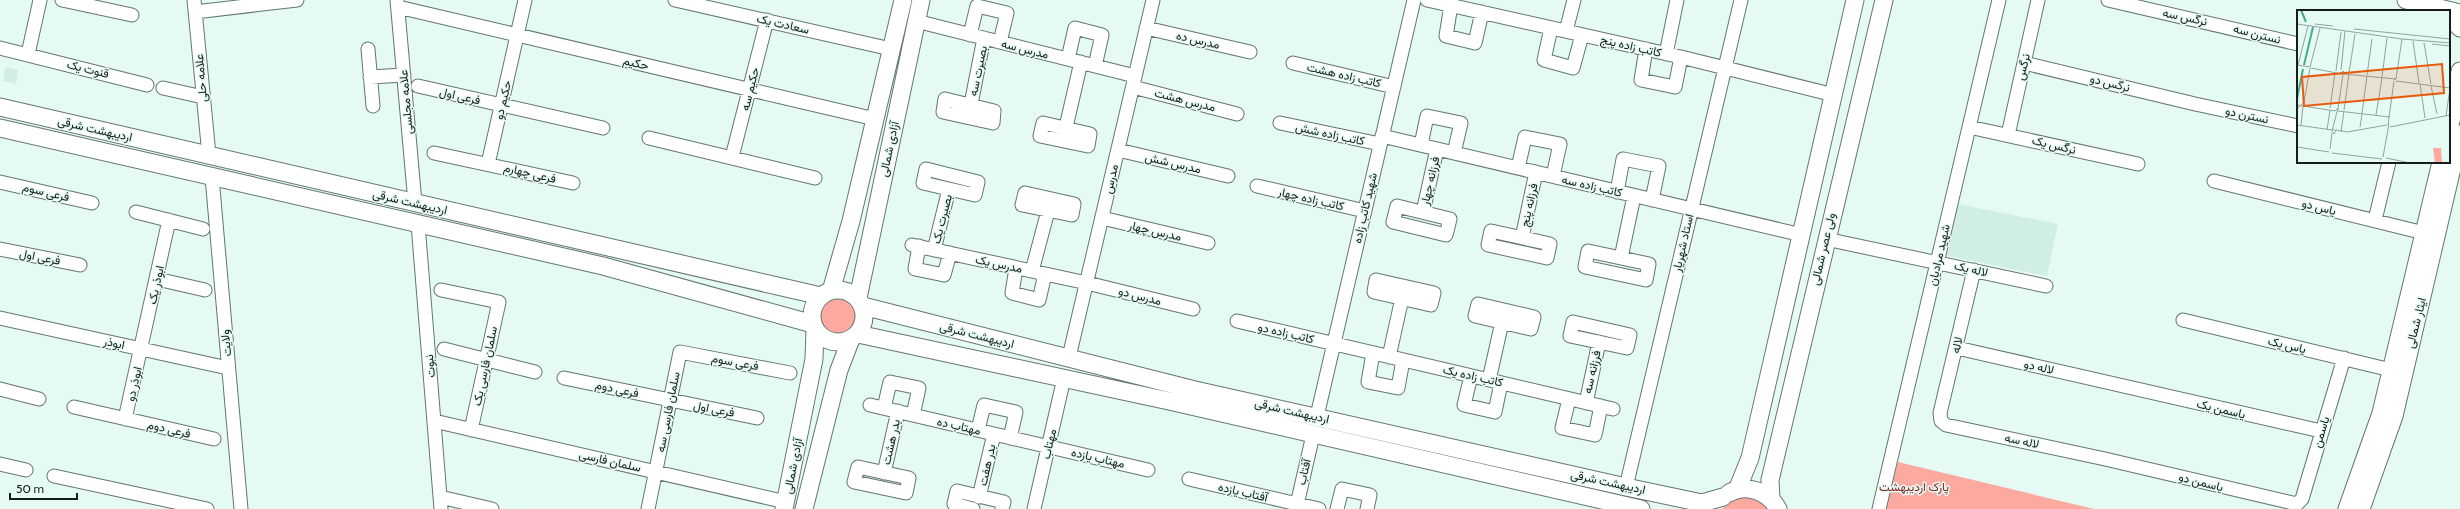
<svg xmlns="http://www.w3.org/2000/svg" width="2460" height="509" viewBox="0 0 2460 509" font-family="Cabin,Vazirmatn,sans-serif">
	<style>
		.built { fill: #d0eee4 }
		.green { fill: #fcaaa0 }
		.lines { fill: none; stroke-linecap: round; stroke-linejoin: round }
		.minor-casing { stroke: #637670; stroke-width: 15 }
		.major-casing { stroke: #637670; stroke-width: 19 }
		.minor { stroke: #fff; stroke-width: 13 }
		.major { stroke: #fff; stroke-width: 17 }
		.labels { text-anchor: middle; stroke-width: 3; stroke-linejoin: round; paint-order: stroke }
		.street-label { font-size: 12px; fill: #161d1b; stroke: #e5faf3 }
		.park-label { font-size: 12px; fill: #82221e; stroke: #e5faf3 }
		.inset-river { fill: none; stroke: #45aa91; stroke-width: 2 }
		.inset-road { fill: none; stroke: #92a29d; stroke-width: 1 }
		.view { fill: #e8590c; fill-opacity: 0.15; stroke: #e8590c; stroke-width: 2 }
		.inset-edge { fill: none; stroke: #161d1b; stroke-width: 2 }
	</style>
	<rect width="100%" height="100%" fill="#e5faf3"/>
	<path class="built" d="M5 67 18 70 16 84 3 81Z
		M1958 204 2058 224 2047 276 1947 256Z"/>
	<path class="green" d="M817 316a21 21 0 1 1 42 0a21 21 0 1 1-42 0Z
		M1898 462 2094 509H1886Z
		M1751 495 1771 509H1722L1732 499Z"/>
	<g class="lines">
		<defs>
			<path id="minor" d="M62 0 132 15
				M194 0 209 155
				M397 0 415 203
				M675 0 891 49
				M1427 0 1681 57 1834 95
				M2108 0 2298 44
				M1451 5 1446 36 1475 43 1482 12
				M398 7 875 119
				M195 12 297 0
				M916 21 1135 76
				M1146 28 1250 52
				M1551 28 1544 60 1573 68 1582 35
				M1566 31 1574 0
				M970 35 977 6 1007 13 1000 42
				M0 48 147 85
				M368 49 373 106
				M1646 49 1641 80 1675 87 1681 57
				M28 54 40 0
				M1666 54 1677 0
				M1068 59 1075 28 1102 35 1095 66
				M1293 63 1394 87
				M2024 63 2195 104 2298 126
				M370 77 404 75
				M418 86 603 128
				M1133 87 1237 114
				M163 88 203 97
				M945 99 994 111 993 123 943 112Z
				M971 104 984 38
				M1043 123 1090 134 1088 146 1040 136Z
				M1280 123 1380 144
				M1066 127 1081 62
				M1969 127 2138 164
				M2008 135 2038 0
				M1382 136 1802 235
				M649 138 815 178
				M1421 145 1427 116 1461 123 1454 153
				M1118 150 1228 176
				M434 153 573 183
				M732 157 767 20
				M488 164 525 0
				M1518 168 1525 137 1560 144 1553 176
				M926 169 978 182 975 195 923 183Z
				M212 177 241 509
				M2214 181 2424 233
				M0 182 92 203
				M1257 186 1365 211
				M1617 192 1623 159 1659 166 1652 200
				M1025 193 1074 204 1072 215 1022 205Z
				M1397 206 1450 219 1446 235 1393 222Z
				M136 212 203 229
				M1423 212 1437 149
				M1102 218 1208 243
				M2375 220 2389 162
				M418 224 441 509
				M1491 231 1550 244 1547 258 1488 245Z
				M1522 238 1536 172
				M1826 239 2046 286
				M912 245 1087 283 1193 309
				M919 246 915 269 944 275 950 253
				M0 249 80 265
				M934 250 949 189
				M1588 251 1649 264 1646 280 1585 267Z
				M1621 258 1634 196
				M1016 268 1012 293 1039 300 1045 274
				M1974 270 1940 413 1941 421 1946 425 2105 459 2297 504 2302 499 2344 358
				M1032 271 1048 211
				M157 279 205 290
				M1376 280 1434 293 1431 305 1374 292Z
				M441 290 499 302 471 430
				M1478 304 1534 317 1531 329 1475 316Z
				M0 318 228 368
				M2183 320 2391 370
				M1237 321 1613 409
				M1573 322 1630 335 1627 348 1570 336Z
				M1957 348 2321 431
				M444 349 535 372
				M1373 353 1368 382 1398 388 1403 360
				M1069 357 1153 0
				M1389 357 1402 298
				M1471 376 1464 405 1495 412 1501 383
				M564 378 757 418
				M1489 380 1502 322
				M0 389 39 399
				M1569 399 1562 428 1595 435 1601 406
				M1586 403 1599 342
				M870 405 1148 470
				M74 407 214 439
				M884 408 890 382 919 388 913 415
				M1317 416 1414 0
				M125 419 169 220
				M434 421 786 502
				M978 430 984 405 1016 412 1010 438
				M0 464 26 470
				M858 467 909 478 906 493 854 482Z
				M884 473 898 411
				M54 476 207 509
				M1189 479 1319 509
				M1626 487 1741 0
				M440 497 492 509
				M979 497 994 434
				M648 509 680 352 790 373
				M973 509 954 504 957 491 1004 502 1002 509
				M1034 509 1064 378
				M1296 509 1313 435
				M1337 509 1342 489 1370 495 1367 509
				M1879 509 1999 0"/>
			<path id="major" d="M2406 0 2460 13
				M2449 16 2460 28
				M2456 97 2460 71
				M0 107 821 296
				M0 128 603 266 813 324
				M2449 128 2460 88
				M812 316a26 26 0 1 1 52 0a26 26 0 1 1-52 0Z
				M831 291 851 221 903 0
				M858 298 921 0
				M863 306 1195 390 1626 487 1702 503 1723 497
				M858 334 1169 401 1641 509
				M1737 490 1750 458 1855 0
				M1729 493C1747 483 1769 492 1778 509
				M1771 499 1770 480 1884 0
				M784 509 814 359 815 329
				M804 509 839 370 851 339
				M2347 509 2381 413 2441 162
				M2361 509 2394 416 2460 134"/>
		</defs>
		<use href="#minor" class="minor-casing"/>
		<use href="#major" class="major-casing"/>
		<use href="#minor" class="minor"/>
		<use href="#major" class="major"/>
	</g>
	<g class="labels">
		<g class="street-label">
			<text transform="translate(2185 17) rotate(12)" y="4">نرگس سه</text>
			<text transform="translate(783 24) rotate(13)" y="4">سعادت یک</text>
			<text transform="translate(2257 34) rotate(14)" y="4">نسترن سه</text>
			<text transform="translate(1198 40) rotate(13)" y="4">مدرس ده</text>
			<text transform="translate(1631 46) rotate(13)" y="4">کاتب زاده پنج</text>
			<text transform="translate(1025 49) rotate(14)" y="4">مدرس سه</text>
			<text transform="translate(636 63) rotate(13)" y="4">حکیم</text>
			<text transform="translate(2023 67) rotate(-77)" y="4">نرگس</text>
			<text transform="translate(88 69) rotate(14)" y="4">قنوت یک</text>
			<text transform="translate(978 71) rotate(-78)" y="4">بصیرت سه</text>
			<text transform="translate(1344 75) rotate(13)" y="4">کاتب زاده هشت</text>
			<text transform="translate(201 78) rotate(-95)" y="4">علامه حلی</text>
			<text transform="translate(2110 83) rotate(14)" y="4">نرگس دو</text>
			<text transform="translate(750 89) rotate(-76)" y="4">حکیم سه</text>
			<text transform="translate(460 96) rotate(13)" y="4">فرعی اول</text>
			<text transform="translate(503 100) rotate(-77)" y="4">حکیم دو</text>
			<text transform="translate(1185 100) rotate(14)" y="4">مدرس هشت</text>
			<text transform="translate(406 102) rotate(-95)" y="4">علامه مجلسی</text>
			<text transform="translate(2247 115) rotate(12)" y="4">نسترن دو</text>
			<text transform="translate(95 129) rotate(13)" y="4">اردیبهشت شرقی</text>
			<text transform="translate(1330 134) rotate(12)" y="4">کاتب زاده شش</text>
			<text transform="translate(2054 145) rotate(13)" y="4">نرگس یک</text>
			<text transform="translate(889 149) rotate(-78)" y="4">آزادی شمالی</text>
			<text transform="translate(1173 163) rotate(13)" y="4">مدرس شش</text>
			<text transform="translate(530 173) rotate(13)" y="4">فرعی چهارم</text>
			<text transform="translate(1111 179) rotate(-77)" y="4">مدرس</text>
			<text transform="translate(1430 181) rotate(-77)" y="4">فرزانه چهار</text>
			<text transform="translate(1592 186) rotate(13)" y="4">کاتب زاده سه</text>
			<text transform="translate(46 192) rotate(13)" y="4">فرعی سوم</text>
			<text transform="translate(1311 199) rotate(13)" y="4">کاتب زاده چهار</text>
			<text transform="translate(410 202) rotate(13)" y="4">اردیبهشت شرقی</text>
			<text transform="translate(1529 205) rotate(-78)" y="4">فرزانه پنج</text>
			<text transform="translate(2319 207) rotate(14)" y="4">یاس دو</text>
			<text transform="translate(1365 208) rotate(-77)" y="4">شهید کاتب زاده</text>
			<text transform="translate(942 219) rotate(-76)" y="4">بصیرت یک</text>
			<text transform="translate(1155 231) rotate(13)" y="4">مدرس چهار</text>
			<text transform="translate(1683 243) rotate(-77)" y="4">استاد شهریار</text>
			<text transform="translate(1823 249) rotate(-77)" y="4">ولی عصر شمالی</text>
			<text transform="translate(1939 255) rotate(-77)" y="4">شهید مرادیان</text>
			<text transform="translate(40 257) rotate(11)" y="4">فرعی اول</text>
			<text transform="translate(999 264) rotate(12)" y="4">مدرس یک</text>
			<text transform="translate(1971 269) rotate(13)" y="4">لاله یک</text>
			<text transform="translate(156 285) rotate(-78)" y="4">ابوذر یک</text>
			<text transform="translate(1140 296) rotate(14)" y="4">مدرس دو</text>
			<text transform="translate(2416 323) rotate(-76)" y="4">ایثار شمالی</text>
			<text transform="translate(1286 333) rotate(13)" y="4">کاتب زاده دو</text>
			<text transform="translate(977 335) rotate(14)" y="4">اردیبهشت شرقی</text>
			<text transform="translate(114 343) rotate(12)" y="4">ابوذر</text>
			<text transform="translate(226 343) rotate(-95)" y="4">ولایت</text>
			<text transform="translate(1957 345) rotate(-77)" y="4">لاله</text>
			<text transform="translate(2287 345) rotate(13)" y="4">یاس یک</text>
			<text transform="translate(735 362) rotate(10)" y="4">فرعی سوم</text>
			<text transform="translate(430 366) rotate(-95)" y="4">نبوت</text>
			<text transform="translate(485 366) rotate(-78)" y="4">سلمان فارسی یک</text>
			<text transform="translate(2039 367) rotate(13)" y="4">لاله دو</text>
			<text transform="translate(1592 372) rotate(-77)" y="4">فرزانه سه</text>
			<text transform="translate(1473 376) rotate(13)" y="4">کاتب زاده یک</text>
			<text transform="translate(134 384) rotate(-77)" y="4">ابوذر دو</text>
			<text transform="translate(617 389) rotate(12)" y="4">فرعی دوم</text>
			<text transform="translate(714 409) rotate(11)" y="4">فرعی اول</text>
			<text transform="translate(2221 409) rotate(13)" y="4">یاسمن یک</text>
			<text transform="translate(1292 411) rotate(13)" y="4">اردیبهشت شرقی</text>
			<text transform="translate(668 412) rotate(-79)" y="4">سلمان فارسی سه</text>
			<text transform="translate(959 426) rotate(13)" y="4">مهتاب ده</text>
			<text transform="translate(169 429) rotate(13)" y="4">فرعی دوم</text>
			<text transform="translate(2321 432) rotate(-73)" y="4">یاسمن</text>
			<text transform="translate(2022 441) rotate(12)" y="4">لاله سه</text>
			<text transform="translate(891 442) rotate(-77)" y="4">بدر هشت</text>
			<text transform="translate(1049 444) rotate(-77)" y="4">مهتاب</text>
			<text transform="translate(1098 458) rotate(13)" y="4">مهتاب یازده</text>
			<text transform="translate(610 461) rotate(13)" y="4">سلمان فارسی</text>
			<text transform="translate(987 465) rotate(-77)" y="4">بدر هفت</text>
			<text transform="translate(793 466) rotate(-79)" y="4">آزادی شمالی</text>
			<text transform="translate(1304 472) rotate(-77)" y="4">آفتاب</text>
			<text transform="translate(1608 482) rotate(12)" y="4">اردیبهشت شرقی</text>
			<text transform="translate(2201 482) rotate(14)" y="4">یاسمن دو</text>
			<text transform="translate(1243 492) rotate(13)" y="4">آفتاب یازده</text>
		</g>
		<g class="park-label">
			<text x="1914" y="491">پارک اردیبهشت</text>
		</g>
	</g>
	<g transform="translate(2297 10)">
		<rect width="153" height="153" fill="#e5faf3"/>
		<path d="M136 138H144L145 153H138Z" fill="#fcaaa0"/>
		<path class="inset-river" d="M4 0 9 12M7 55 16 17M0 89 6 59"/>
		<path class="inset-road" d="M0 14 105 29 153 33M18 14 36 16M57 19 153 29M116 31 122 73M127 33 134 74M135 34 153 36M0 55 13 57M1 55 11 16M13 57 23 18M14 58 45 64 47 61 43 63M44 60 48 21M39 61 44 22M52 63 58 24M47 64 99 69 97 70M70 65 75 29M85 67 90 28M99 69 105 29M99 71 153 78M123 74 128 108M134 76 140 104M0 95 38 101 41 98 35 121 37 124 39 121 36 119M33 98 38 63M0 99 7 92 13 58M41 99 46 64M47 100 52 64M41 101 93 107M65 103 70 66M79 105 85 68M149 106 153 78M0 115 35 120M91 115 97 71M4 116 6 96M63 117 65 104M93 117 153 105M30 120 33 100M39 120 50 122 90 115M44 122 47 101M0 137 32 142M33 139 35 123M35 143 85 149M86 147 92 114M89 148 113 153"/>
		<path class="view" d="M145 54 147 83 7 96 5 67Z"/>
		<rect width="153" height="153" class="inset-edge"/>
	</g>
	<path d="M10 493v6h67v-6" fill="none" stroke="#161d1b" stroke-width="2"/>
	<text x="16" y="493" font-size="12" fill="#161d1b" stroke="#e5faf3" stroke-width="3" paint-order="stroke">50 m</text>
</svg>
